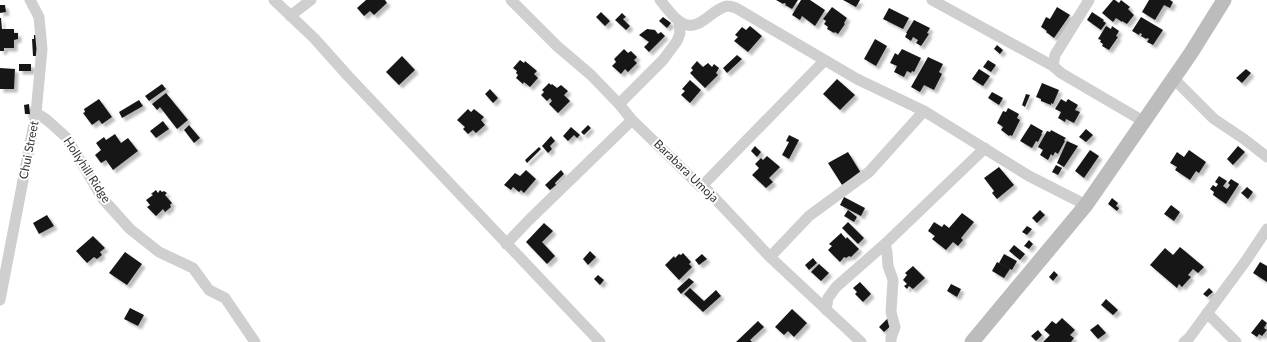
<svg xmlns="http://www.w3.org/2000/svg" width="1267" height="342" viewBox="0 0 1267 342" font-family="Lato,sans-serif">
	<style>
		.building { fill: #191919; filter: url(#shadow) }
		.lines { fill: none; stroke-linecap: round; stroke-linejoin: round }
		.street { stroke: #cfcfcf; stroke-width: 11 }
		.secondary { stroke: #bcbcbc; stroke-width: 15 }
		.labels { text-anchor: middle; stroke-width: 4; stroke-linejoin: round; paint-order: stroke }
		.street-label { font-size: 12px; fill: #323232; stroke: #fff }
	</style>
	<defs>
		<filter id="shadow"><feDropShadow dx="3.5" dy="3.5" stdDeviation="1" flood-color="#0004"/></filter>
	</defs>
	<rect width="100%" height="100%" fill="#fff"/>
	<path class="building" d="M366 0H385L387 3 374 15 370 11 364 16 357 8Z
		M776 0H798L792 9 785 5 786 4 784 3 783 4Z
		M801 0H810L825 10 815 26 802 16 800 20 792 15Z
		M843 0H860L856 7Z
		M1113 0H1115L1119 3 1121 0 1130 7 1128 9 1134 15 1127 24 1122 21V22L1116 18 1113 22 1102 13Z
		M1149 0H1170L1173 2 1170 8 1164 5 1155 20 1142 12Z
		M0 5H5L6 12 0 13Z
		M832 7 847 18 844 23 845 24 838 34 835 32 834 33 827 29 828 27 824 24 826 21 823 19Z
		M1057 7 1070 15 1054 38 1046 32 1047 31 1041 27 1046 17 1050 19Z
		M889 8 909 18 903 29 883 19Z
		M601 12 610 21 605 26 596 17Z
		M1092 12 1104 20 1103 21 1106 23 1101 30 1087 20Z
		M622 13 626 17 623 19 630 26 626 30 615 20Z
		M663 17 671 23 667 28 659 21Z
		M1141 17 1163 30 1153 45 1147 42 1149 39 1147 38 1146 39 1141 36 1142 34 1140 33 1139 35 1132 31Z
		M0 18H1L2 29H14V33H18V39L14 40V48H4V51H0Z
		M914 20 930 28 927 33 929 34 921 46 916 43 918 40 913 37 911 41 905 37 907 33H906Z
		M750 26 762 36 748 52 734 41 738 37 735 35 742 27 746 30Z
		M1106 26 1111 29 1112 26 1119 31 1116 36 1118 37 1109 50 1102 46 1103 44 1100 42 1101 40 1098 39Z
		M647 29 655 30 658 34 661 32 665 36 649 52 644 47 649 42 639 35Z
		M34 35H38L39 56H33L32 39H34Z
		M875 39 887 46 876 66 864 59Z
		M997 45 1003 50 1000 54 994 49Z
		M624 49 628 53 631 51 637 57 634 60 637 63 628 72 625 69 621 74 612 66 616 62 614 59Z
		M902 49 921 58 914 72 912 71 911 73 907 71 904 77 894 72 897 66 890 63 895 53 898 55Z
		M737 55 742 59 727 73 723 68Z
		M402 56 415 70 399 85 386 72Z
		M928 57 943 64 939 72 942 74 934 90 924 85 920 92 911 87Z
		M520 60 524 63 525 61 537 71 534 74 538 78 530 87 524 82 523 84 516 78 518 75 516 73 517 71 513 68Z
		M988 60 996 65 991 72 983 67Z
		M697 61 703 67 708 63 712 67 714 64 719 68 716 73 718 75 705 88 690 73 693 70 691 68Z
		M19 64H31V71H19Z
		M0 68 15 69 14 89H0Z
		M979 69 990 76 983 86 972 79Z
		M1246 69 1251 73 1242 83 1236 78Z
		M837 79 855 95 840 110 823 94Z
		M690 80 701 90 690 103 681 95 685 91 682 89Z
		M549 83 551 85 552 84 557 88 561 85 568 91 564 95 570 101 558 113 549 104 552 101 550 98 547 101 541 95 544 92 542 90Z
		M1042 83 1059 90 1053 104 1051 103V105L1041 101V99L1036 97Z
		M162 84 166 89 149 101 145 96Z
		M490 89 498 98 493 103 485 94Z
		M992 92 1003 98 999 105 988 98Z
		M166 93 188 120 177 129 160 107 157 110 152 104Z
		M1026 94 1030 95 1025 107 1022 105Z
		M99 99 112 117 102 124 99 120 92 125 83 113 85 112 84 109Z
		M1061 99 1066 102 1068 99 1078 105 1075 110 1080 112 1074 123 1066 119 1065 122 1058 118 1061 112 1055 109Z
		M139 100 143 106 122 118 119 112Z
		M29 104 30 114H25L24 105Z
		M1008 108 1019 114 1017 118 1020 120 1012 136 1010 135 1009 136 1001 130 1003 127 997 123 1003 111 1006 112Z
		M468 109 471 112 474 109 484 117 481 120 485 125 476 133 473 130 468 134 463 129 465 127 457 120Z
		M163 121 169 129 156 138 150 131Z
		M1031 124 1043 131 1041 134H1042L1038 142 1036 141 1032 148 1020 141Z
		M189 125 200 138 194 143 184 130Z
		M588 125 591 128 584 135 581 132Z
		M571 127 580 135 577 138 574 135 568 141 563 136Z
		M1086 129 1093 135 1086 142 1079 137Z
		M1051 130 1066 138 1064 140 1065 141 1058 154 1055 152 1053 156 1051 154 1048 160 1040 155 1043 150 1038 147 1047 131 1050 132Z
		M115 134 121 143 128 138 138 151 113 170 106 160 101 163 95 155 101 150 96 143 104 137 106 140Z
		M789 135 799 140 789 159 782 155 789 142 786 141Z
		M551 136 555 141 550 146 552 149 548 153 542 146Z
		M1067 141 1078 146 1064 167 1057 163Z
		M755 146 761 152 757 157 751 151Z
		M1238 146 1245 152 1233 165 1227 159Z
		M539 147 541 149 527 163 525 160Z
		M1090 150 1099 156 1084 178 1075 171Z
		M1189 150 1206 162 1199 173 1196 171 1190 180 1175 170 1177 167 1170 163 1177 152 1184 157Z
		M848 152 861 173 842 185 828 163Z
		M767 156 780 167 769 178 773 182 766 188 752 175 759 168 755 164 761 158 763 160Z
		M1056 165 1062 168 1058 175 1052 172Z
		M999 167 1014 185 997 199 992 193 994 191 984 178Z
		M526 170 536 179 524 193 521 190 519 192 513 187 511 190 504 185 515 173 520 176Z
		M561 170 564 174 555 183 556 185 550 190 545 185Z
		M1219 176 1227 181 1223 186 1227 189 1230 185 1228 183 1231 179 1239 184 1226 204 1213 195 1214 192 1210 189 1213 185 1216 187 1218 184 1215 182Z
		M1247 187 1253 192 1248 199 1241 193Z
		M156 190 158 193 160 190 162 192 164 191 167 193 165 195 172 203 170 205 171 207 165 212 163 209 156 216 147 207 150 205 146 200 153 195 151 194Z
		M844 197 865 208 861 216 840 205Z
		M1112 198 1118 203 1116 206 1119 208 1117 211 1108 204Z
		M1171 205 1180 212 1174 221 1164 214Z
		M848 210 857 217 854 222 844 216Z
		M1040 210 1045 215 1037 223 1032 218Z
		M962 213 974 222 961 238 963 240 958 246 953 242 946 250 932 239 935 236 928 231 934 222 942 227 944 224 949 228Z
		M47 215 54 226 39 234 33 223Z
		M848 222 864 238 858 244 842 228Z
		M544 223 553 231 542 242 555 256 547 264 526 242Z
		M1027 226 1032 229 1027 235 1022 232Z
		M841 233 846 239 847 237 859 249 851 257 849 256 846 258 844 257 840 262 828 250 832 246 829 244Z
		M93 236 105 248 100 252 102 255 97 259 94 257 87 263 76 251Z
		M1029 240 1033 244 1029 249 1024 246Z
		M1014 245 1025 254 1020 260 1009 251Z
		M1180 247 1204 267 1198 273 1193 269 1188 275 1191 277 1182 287 1179 284 1177 288 1150 265 1165 248 1173 255Z
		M590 251 596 257 588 265 583 259Z
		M125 252 142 264 127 285 109 273Z
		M683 253 691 262 689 264 692 267 679 280 665 265 674 256 675 258 679 254 681 255Z
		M702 254 707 259 699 265 695 260Z
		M1004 254 1017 261 1012 270 999 263Z
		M813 258 817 263 809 270 805 265Z
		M997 262 1010 269 1004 278 992 271Z
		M1260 262 1267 266V282L1253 273Z
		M819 264 829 273 821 281 811 272Z
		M913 266 925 278 913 289 909 286 907 289 904 286 907 284 903 280 907 275 905 273Z
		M1054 271 1058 275 1053 281 1049 277Z
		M598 275 604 280 600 285 594 279Z
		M689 278 694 282 681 294 677 289Z
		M860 282 871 294 863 302 855 294 857 292 853 288Z
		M951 284 961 289 957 297 947 291Z
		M690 288 704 301 716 290 721 296 703 312 684 294Z
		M1209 288 1213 292 1207 297 1203 294Z
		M1106 299 1118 310 1113 315 1101 305Z
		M130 308 144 315 138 326 124 319Z
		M792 309 807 323 794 337 788 331 784 335 775 327Z
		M888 318 893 324 884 332 879 327Z
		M1062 318 1075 330 1070 335 1074 338 1071 342H1043L1050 335 1044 330 1052 321 1056 324Z
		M1262 319 1267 323 1264 328 1267 330 1262 336 1259 334 1257 337 1251 333Z
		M758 321 764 327 750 340 752 342H736Z
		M1098 324 1106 333 1098 339 1090 330Z
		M1038 330 1042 335 1036 341 1031 336Z"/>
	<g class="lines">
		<path class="street" d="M274 0 314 38 348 76 600 342
			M511 0 557 46 591 75 619 104 632 120 701 187 708 191 770 257 861 342
			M660 0C666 7 673 18 682 23 699 33 711 9 727 6 729 6 733 7 736 8L857 79 924 111 1029 176 1086 205
			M932 0 1053 66
			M1089 0 1055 55 1053 66 1061 73 1143 121
			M290 16 311 0
			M1173 78 1214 119 1244 139 1267 157
			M619 104 663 60 677 41 680 33 679 22
			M36 113 47 120 66 137 103 199 130 229 159 252 193 268 209 290 225 298 255 342
			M701 187 825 60
			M506 244 530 219 632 120
			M885 244 887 252 888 266 893 280 891 312 895 327 891 338V342
			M770 257 809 216 869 172 924 111
			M0 300 36 113 42 49 39 17 30 0
			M826 310 828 298 836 287 885 244 985 148
			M1207 313 1236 342
			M1184 342 1189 338 1245 262 1267 229"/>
		<path class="secondary" d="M972 342 1086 205 1191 53 1224 0"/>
	</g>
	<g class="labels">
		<g class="street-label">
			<text transform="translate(29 150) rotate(-79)" y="4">Chui Street</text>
			<text transform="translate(87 170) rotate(57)" y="4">Hollyhill Ridge</text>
			<text transform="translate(686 171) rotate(44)" y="4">Barabara Umoja</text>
		</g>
	</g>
</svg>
